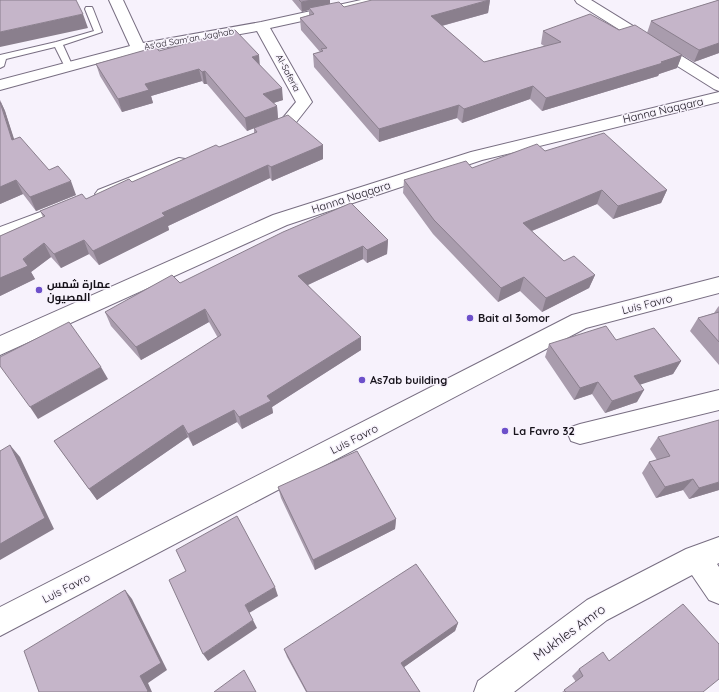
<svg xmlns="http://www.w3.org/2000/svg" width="719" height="692" viewBox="0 0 719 692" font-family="Quicksand,Cairo,sans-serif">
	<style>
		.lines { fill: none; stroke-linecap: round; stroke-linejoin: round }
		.lane-casing { stroke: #786e82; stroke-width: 2 }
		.street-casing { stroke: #786e82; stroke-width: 2 }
		.lane { fill: #fff; fill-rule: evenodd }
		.street { fill: #fff; fill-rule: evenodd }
		.wall { fill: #a99cad }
		.shaded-wall { fill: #8a7f8d }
		.building { fill: #c5b5c9; stroke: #8a7f8d }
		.poi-dot { fill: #6d50ca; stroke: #f7f2fc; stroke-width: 1.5 }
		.labels { text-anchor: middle; stroke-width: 3; stroke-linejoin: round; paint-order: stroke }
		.far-street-label { font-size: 9px; fill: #17131b; stroke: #f7f2fc }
		.street-label { font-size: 11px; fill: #17131b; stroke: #f7f2fc }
		.poi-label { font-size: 11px; font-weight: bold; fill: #17131b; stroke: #f7f2fc; text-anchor: start }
		.near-street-label { font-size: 13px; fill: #17131b; stroke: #f7f2fc }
	</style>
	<rect width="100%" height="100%" fill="#f7f2fc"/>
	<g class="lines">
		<defs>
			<path id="lane" d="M86 7H92L93 9 102 32 63 45 73 67 72 69H66L55 47 6 59 4 66 0 68V55L56 42 94 31 85 9Z"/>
			<path id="street" d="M109 0H123L143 43 261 22 361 0H387L385 3 380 4 270 28 312 102 294 125 266 135 260 134 258 130 260 126 282 119 296 102 257 31 139 52 0 90V80L130 46Z
				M575 0H591L719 79V91L714 89 577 3Z
				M719 92V102L482 160 287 225 0 355V336L273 215 471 152Z
				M179 158 185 159 188 163 185 167 110 198 104 200 98 198 95 194 98 190Z
				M62 204 69 206 71 210 69 214 0 241V227Z
				M719 277V293L586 328 0 636V607L572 315Z
				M719 390V410L580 444 571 441 568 434 571 427 580 424Z
				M719 537V563L717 564 719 567V604L709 600 692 575 607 620 514 692H474L478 681 587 600 686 549Z"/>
		</defs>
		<use href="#lane" class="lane-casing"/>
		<use href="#street" class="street-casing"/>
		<use href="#lane" class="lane"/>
		<use href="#street" class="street"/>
	</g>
	<path class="wall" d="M292 0H330V4L344 7 490 0 488 13 442 26 484 62 544 46 541 44 543 31 619 30 647 33 651 21 719 0V53L694 62 682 55 677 68 659 74 658 76 542 111 530 99 462 123 457 118 379 142 314 67 313 54 320 52 301 30 300 18 309 15V10L302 12Z
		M159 51 260 65 283 100 273 103 277 106 278 118 323 145V159L272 181 270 178 168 226 169 230 99 265 89 254 61 268 51 257 31 272 35 279 0 296V236L43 217 40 211 86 199 132 182 254 133V128L247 131 207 84H204L202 81 151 96 153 103 122 112 100 76 96 64Z
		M0 100 5 111 14 140 76 195 36 211 23 194 0 204Z
		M545 151 667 190 661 203 613 219 597 204 532 231 564 261 595 275 589 288 542 312 520 291 498 302 433 234 403 193 404 180 472 168Z
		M388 240 387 254 367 263 363 259 308 285 361 350 272 407 273 413 242 429 237 422 193 446 188 437 97 500 54 441 218 338 209 322 141 360 111 326 105 312 180 283Z
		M719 306V365L690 331 698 318 714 313 718 307Z
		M616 340 681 361 673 374 640 384 637 402 605 413 592 394 574 400 545 357 549 344Z
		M658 437 719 490 689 499 683 490 656 498 642 473 649 462 657 460 650 449Z
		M278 487 396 519 395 529 315 570 281 498Z
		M458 623 455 631 404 667 420 692H306L287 657 284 649Z
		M609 661 703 692H562L576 682 572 676 579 669Z"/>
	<path class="shaded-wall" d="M312 0H330V5L309 8V10L302 12 301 2Z
		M490 0 488 13 430 29 431 16Z
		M83 14 88 28 0 47V32Z
		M719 43V53L694 62 699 50Z
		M259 55 260 67 252 57Z
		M682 55 677 68 659 74 658 76 542 111 546 98Z
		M199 69 202 81 151 96 153 103 122 112 118 99 145 84Z
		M205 71 207 84H204L202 72Z
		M533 86 530 99 462 123 464 109Z
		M282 88 283 100 264 106 263 94Z
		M0 100 5 111 19 154 12 140Z
		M459 105 457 118 379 142V129Z
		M277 106 278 119 247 131 245 118Z
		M323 145V159L272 181 271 167Z
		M268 165 270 178 168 226 169 230 99 265 93 251 162 213Z
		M16 180 23 194 0 204V187Z
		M71 181 76 195 36 211 30 197Z
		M602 190 597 204 519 236 523 223Z
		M667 190 661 203 613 219 618 206Z
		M84 240 89 254 61 268 54 254Z
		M388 240 387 254 367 263V250Z
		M44 243 51 257 31 272 35 279 0 296V278Z
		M363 246V259L299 289 298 276Z
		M595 275 589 288 542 312 546 298Z
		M524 277 520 291 498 302 501 288Z
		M205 309 209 322 141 360 136 347Z
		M361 337V350L272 407 273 413 242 429 239 417 267 396Z
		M681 361 673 374 627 389 634 376Z
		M101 367 108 379 38 419 30 407Z
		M598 382 592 394 574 400 580 388Z
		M644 390 637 402 605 413 612 401Z
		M234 410 237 422 193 446 188 434Z
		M183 425 188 437 97 500 89 489Z
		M10 445 20 457 54 529 0 560V544Z
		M693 479 683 490 656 498 665 487Z
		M719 482V490L689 499 699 488Z
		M396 519 395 529 315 570 313 560Z
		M275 587 278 596 249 613 245 605Z
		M125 590 132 599 167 670 148 683 152 692H147L140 676Z
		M253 620 257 628 208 661 203 654Z
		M458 623 455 631 400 670 401 663Z"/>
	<path class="building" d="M0 0H76L83 14 0 32Z
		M299 0H312L301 2Z
		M372 0H489L431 16 484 62 561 42 543 31 590 14 619 30 635 25 682 55 661 62 663 63 546 98 533 86 464 109 459 105 379 129 313 54 323 51 321 49 327 48 300 18 314 14 309 8 339 2 344 7Z
		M719 0V43L699 50 651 21Z
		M235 30 259 55 252 57 282 88 263 94 277 106 245 118 205 71 202 72 199 69 145 84 149 90 118 99 96 64 156 47 159 51Z
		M0 102 12 140 20 137 49 170 58 166 71 181 30 197 16 180 0 187Z
		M288 115 323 145 271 167 268 165 162 213 165 216 93 251 84 240 54 254 44 243 23 259 28 266 0 278V236L45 216 40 211 82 194 86 199 129 179 132 182 216 145 219 147 257 132 254 128Z
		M604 133 667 190 618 206 602 190 523 223 564 261 574 256 595 275 546 298 524 277 501 288 434 220 404 180 466 161 472 168 537 144 545 151Z
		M351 203 388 240 367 250 363 246 298 276 361 337 267 396 271 401 239 417 234 410 188 434 183 425 89 489 54 441 221 335 205 309 136 347 105 312 172 275 180 283 283 232Z
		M719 312V342L698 318Z
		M69 322 101 367 30 407 0 366V357Z
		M606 326 616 340 654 328 681 361 634 376 644 390 612 401 598 382 580 388 549 344Z
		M719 420V482L699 488 693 479 665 487 649 462 670 456 658 437Z
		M10 445 45 518 0 544V451Z
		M357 451 396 519 313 560 278 487Z
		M237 516 275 587 245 605 253 620 203 654 169 580 186 571 176 550Z
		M416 564 458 623 401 663 420 692H307L284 649Z
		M125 590 161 663 140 676 148 691 147 692H39L24 651Z
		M683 604 719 644V679L703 692H566L564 690 583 676 579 669 603 652 609 661Z
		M244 670 256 692H214Z"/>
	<g class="poi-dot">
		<circle cx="39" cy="290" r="4"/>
		<circle cx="470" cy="318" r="4"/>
		<circle cx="362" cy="380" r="4"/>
		<circle cx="505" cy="431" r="4"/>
	</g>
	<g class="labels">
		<g class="far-street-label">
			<text transform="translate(189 39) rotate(-10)" y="3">As'ad Sam'an Jaghab</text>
			<text transform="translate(288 73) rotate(62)" y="3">Al-Saferia</text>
		</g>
		<g class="street-label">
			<text transform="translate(663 110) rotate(-13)" y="4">Hanna Naqqara</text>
			<text transform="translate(351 197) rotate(-18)" y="4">Hanna Naqqara</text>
			<text transform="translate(647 304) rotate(-14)" y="4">Luis Favro</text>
			<text transform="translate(354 439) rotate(-27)" y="4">Luis Favro</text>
			<text transform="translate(66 588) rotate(-27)" y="4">Luis Favro</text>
		</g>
		<g class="poi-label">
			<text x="47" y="288">عمارة شمس<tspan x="47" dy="13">المصيون</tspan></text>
			<text x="478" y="322">Bait al 3omor</text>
			<text x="370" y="384">As7ab building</text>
			<text x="513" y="435">La Favro 32</text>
		</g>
		<g class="near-street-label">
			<text transform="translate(569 632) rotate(-36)" y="5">Mukhles Amro</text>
		</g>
	</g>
</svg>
